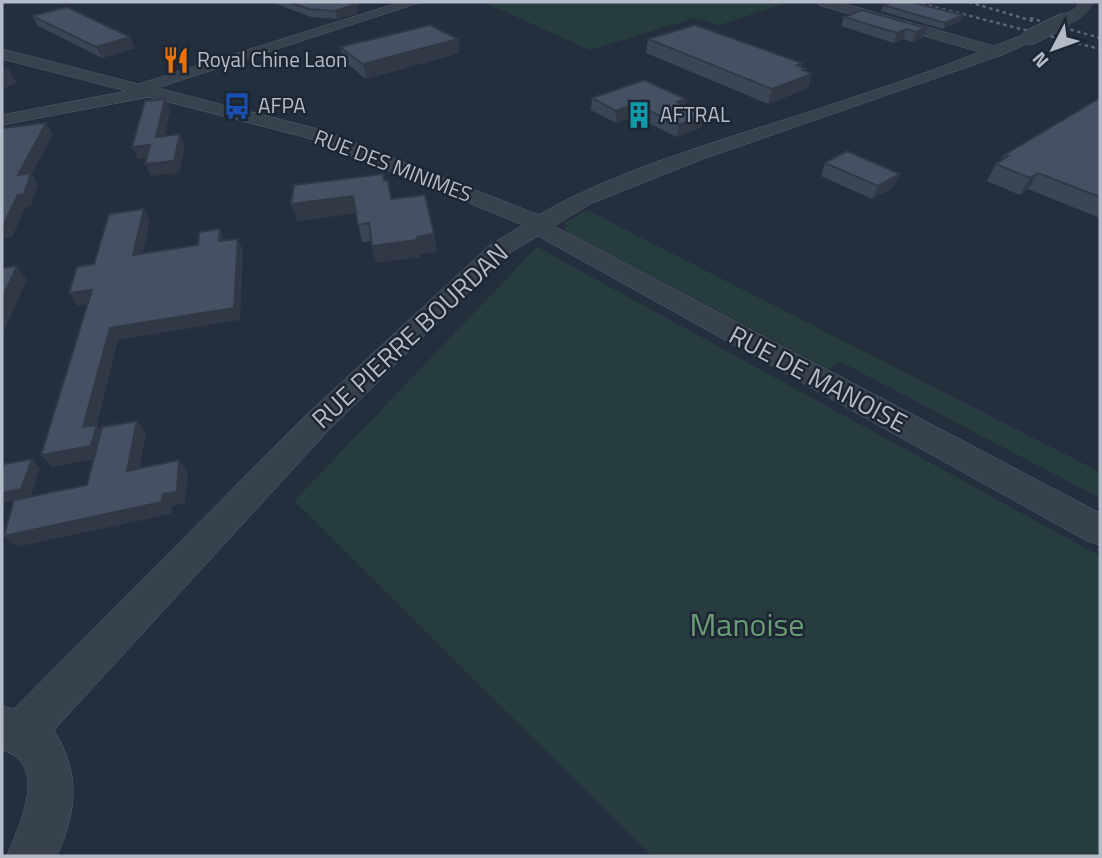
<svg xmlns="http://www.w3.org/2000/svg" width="1102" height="858" viewBox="0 0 1102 858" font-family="'Titillium Web',sans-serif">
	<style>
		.green { fill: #263c3f }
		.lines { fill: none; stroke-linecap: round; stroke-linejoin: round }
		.minor-casing { stroke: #565f6c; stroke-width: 1 }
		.minor { fill: #38414e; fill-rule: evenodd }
		.rail { stroke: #5a6575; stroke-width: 2.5; stroke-dasharray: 3.5 3.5; stroke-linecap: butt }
		.minor-bridge-casing { stroke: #565f6c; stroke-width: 16; stroke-linecap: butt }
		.minor-bridge { stroke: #38414e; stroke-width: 15 }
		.wall { fill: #3b4654 }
		.shaded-wall { fill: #303945 }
		.building { fill: #455162; stroke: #303945; stroke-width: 2 }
		.labels { text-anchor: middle; stroke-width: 5; stroke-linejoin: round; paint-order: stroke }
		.far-poi-label { font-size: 21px; fill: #b4bcc9; stroke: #1d2633; text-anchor: start }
		.far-street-label { font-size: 21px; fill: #b4bcc9; stroke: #1d2633 }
		.street-label { font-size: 26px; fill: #b4bcc9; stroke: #1d2633 }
		.near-park-label { font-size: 32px; fill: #6b9a76; stroke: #1d2633 }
	</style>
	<rect width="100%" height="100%" fill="#242f3e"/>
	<path class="green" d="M483 2H482H789L720 25 695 18 590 50Z
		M587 210 1100 472V498L839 361 830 369 566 232 564 223Z
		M537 247 1100 556V856H652L294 501Z"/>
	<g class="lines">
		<defs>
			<path id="minor" d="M401 2H421L157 88 322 130 539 215C597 181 663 159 727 138 811 111 897 85 980 52L819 5 817 2H838L994 46 1023 35H1033L1035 38 1033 41 1002 55 703 159 590 204 554 226 1100 513V545L1087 541 538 236 506 255 327 432 54 730C81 775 77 809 57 856H7C19 825 50 764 2 750V706L14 709 305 416 490 245 523 225 308 138 149 97 2 125V115L127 91 2 59V49L138 84Z
				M1080 2H1094C1086 14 1075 26 1060 23V17L1075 9Z"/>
		</defs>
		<use href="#minor" class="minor-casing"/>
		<use href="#minor" class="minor"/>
		<path class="rail" d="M915 2 1100 49
			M969 2 1036 22
			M1030 18 1100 38"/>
		<defs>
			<path id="minor-bridge" d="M1028 38 1065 20"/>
		</defs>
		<use href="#minor-bridge" class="minor-bridge-casing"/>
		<use href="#minor-bridge" class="minor-bridge"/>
	</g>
	<path class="wall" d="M271 2H349L358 13 337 19 311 17Z
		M883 5 960 22 943 29 881 11Z
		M32 16 130 37 135 48 102 58 38 26Z
		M844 17 926 28 922 38 912 42 903 39 894 43 841 26Z
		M458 39 459 53 366 79 344 61 340 47Z
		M648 39 802 63 801 67 805 71 812 74 808 88 768 104 646 53Z
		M592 98 685 106 702 127 677 137 634 116 616 123 591 110Z
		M1100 98V218L1028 189 1020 195 987 181 996 164 1001 161 1004 155Z
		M825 163 894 187 872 199 821 176Z
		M384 181 392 199 437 252 420 254V257L376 263 371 241 362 242 356 213 297 221Z"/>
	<path class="shaded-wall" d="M357 4 358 13 337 19 335 11Z
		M963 15 960 22 943 29 945 23Z
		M926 28 922 38 912 42 916 32Z
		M907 29 903 39 894 43 897 33Z
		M130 37 135 48 102 58 96 47Z
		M458 39 459 53 366 79 363 64Z
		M8 68 17 83 2 89V70Z
		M806 69 803 77 812 74 808 88 768 104 772 89Z
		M165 99 170 111 162 148 156 137Z
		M686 99 684 111 677 102Z
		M635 104 634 116 616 123V111Z
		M704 115 702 127 677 137 679 125Z
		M46 123 53 134 32 174 38 185 31 206 26 207 12 237 2 238V225L18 195V175Z
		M180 134 185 146 179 173 151 176 145 164Z
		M150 145 155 157 138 159 132 147Z
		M1038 173 1028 189 1020 195 1030 178Z
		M900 174 894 187 872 199 878 186Z
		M353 196 357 213 297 221 291 204Z
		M144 209 150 221 140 267 133 255Z
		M220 229 225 242 219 241Z
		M434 234 437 252 420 254V257L376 263 372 246Z
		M238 239 243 251 240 320 118 340 97 425 107 437 102 458 52 467 41 455 83 427 110 328Z
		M17 266 27 280 2 336V299Z
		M92 290 101 302 78 306 69 293Z
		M137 421 146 433 137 483 127 471Z
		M32 459 40 468 30 498 3 503 2 502V493Z
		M179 460 188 472 185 503 172 506 171 514 17 547 4 536Z"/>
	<path class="building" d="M289 2H349L357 4 335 11 309 9Z
		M892 2H911L963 15 945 23 883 5Z
		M67 7 130 37 96 47 32 16Z
		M862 10 926 28 916 32 907 29 897 33 844 17Z
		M430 25 458 39 363 64 340 47Z
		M695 25 802 63 797 65 806 69 802 70 812 74 772 89 648 39Z
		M644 80 686 99 677 102 704 115 679 125 635 104 616 111 592 98Z
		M1100 98V197L1038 173 1030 178 996 164 1008 156 1004 155Z
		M165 99 156 137 180 134 174 161 145 164 150 145 132 147 145 101Z
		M46 123 18 175 31 173 24 194 18 195 3 225H2V128Z
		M847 151 900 174 878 186 825 163Z
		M383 174 384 181 388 180 391 199 425 195 434 234 417 237V240L372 246 369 223 358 225 353 196 291 204 294 185Z
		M144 209 133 255 198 245 199 232 220 229 219 241 238 239 234 308 110 328 83 427 97 425 91 446 41 455 92 290 69 293 77 267 94 264 109 214Z
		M17 266 2 299V268Z
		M137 421 127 471 179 460 177 492 163 494 162 502 4 536 14 500 87 485 102 427Z
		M32 459 21 489 2 493V470L4 464Z"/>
	<defs>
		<symbol id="restaurant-bare" viewBox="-9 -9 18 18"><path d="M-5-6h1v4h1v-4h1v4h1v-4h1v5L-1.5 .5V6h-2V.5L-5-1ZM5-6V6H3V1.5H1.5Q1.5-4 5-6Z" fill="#e8710a" stroke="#1d2633" stroke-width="2.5" paint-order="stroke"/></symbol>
		<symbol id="bus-bare" viewBox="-9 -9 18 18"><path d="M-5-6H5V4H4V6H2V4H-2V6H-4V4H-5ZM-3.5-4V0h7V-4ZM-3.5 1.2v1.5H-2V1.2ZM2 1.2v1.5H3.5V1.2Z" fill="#1a4fb4" stroke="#1d2633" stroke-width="2.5" paint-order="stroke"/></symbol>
		<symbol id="building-bare" viewBox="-9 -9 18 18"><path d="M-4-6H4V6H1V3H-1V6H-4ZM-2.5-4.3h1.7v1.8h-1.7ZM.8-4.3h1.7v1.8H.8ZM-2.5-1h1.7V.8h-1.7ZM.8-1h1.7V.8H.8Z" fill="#0f9aa8" stroke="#1d2633" stroke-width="2.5" paint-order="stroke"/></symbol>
	</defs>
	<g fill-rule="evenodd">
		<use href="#restaurant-bare" x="157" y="41" width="38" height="38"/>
		<use href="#bus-bare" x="218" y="87" width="38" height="38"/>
		<use href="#building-bare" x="620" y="96" width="38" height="38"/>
	</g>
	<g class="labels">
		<g class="far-poi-label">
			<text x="197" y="67">Royal Chine Laon</text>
			<text x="258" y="113">AFPA</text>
			<text x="660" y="122">AFTRAL</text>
		</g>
		<g class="far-street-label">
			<text transform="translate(393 166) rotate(21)" y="7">RUE DES MINIMES</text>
		</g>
		<g class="street-label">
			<text transform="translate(410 336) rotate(-43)" y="9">RUE PIERRE BOURDAN</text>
			<text transform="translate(818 379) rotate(28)" y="9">RUE DE MANOISE</text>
		</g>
		<g class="near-park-label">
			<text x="747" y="636">Manoise</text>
		</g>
	</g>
	<rect width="1102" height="858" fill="none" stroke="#b4bcc9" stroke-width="7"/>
	<g transform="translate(1053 49) rotate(229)" stroke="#1d2633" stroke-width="5" paint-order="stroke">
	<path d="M0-5L12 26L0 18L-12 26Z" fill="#b4bcc9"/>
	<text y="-10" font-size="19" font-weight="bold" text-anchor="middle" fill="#b4bcc9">N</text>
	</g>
</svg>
